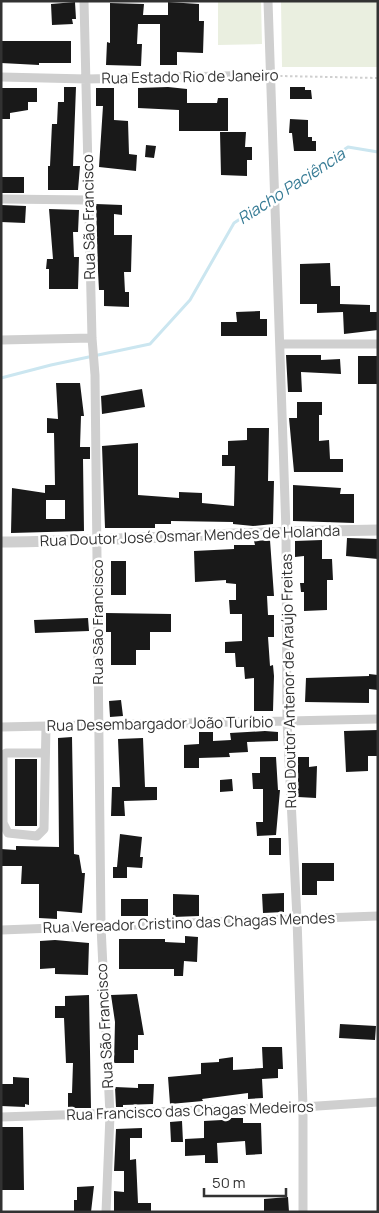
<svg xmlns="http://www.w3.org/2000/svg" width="379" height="1213" viewBox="0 0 379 1213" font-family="Manrope,sans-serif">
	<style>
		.green { fill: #eaefe0 }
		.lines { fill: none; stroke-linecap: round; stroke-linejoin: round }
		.stream { stroke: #cbe6f0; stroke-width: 3 }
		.building { fill: #191919; fill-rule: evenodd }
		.path { stroke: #cfcfcf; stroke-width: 2; stroke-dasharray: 2.5 2.5; stroke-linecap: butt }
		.minor { stroke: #cfcfcf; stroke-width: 9 }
		.tertiary { stroke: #cfcfcf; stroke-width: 11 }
		.labels { text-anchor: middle; stroke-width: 5; stroke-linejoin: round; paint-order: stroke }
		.street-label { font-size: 15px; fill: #323232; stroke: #fff }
		.water-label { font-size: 16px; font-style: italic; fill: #367b95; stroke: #fff }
	</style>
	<rect width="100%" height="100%" fill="#fff"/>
	<path class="green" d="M218 1H261L262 44 218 45Z
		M281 1H378V67H282Z"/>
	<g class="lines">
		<path class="stream" d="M1 378 51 365 150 344 190 300 234 223 348 147 378 152"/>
	</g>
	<path class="building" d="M75 2 76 19H72L73 24 52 25 51 4Z
		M168 2 199 4V21H204L203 53 177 52V65H160V24H138L137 44H142L141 66 106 65 107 42 110 43V3L144 4 143 15H168Z
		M1 41H71V63H39V65L1 63Z
		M64 87H76L73 166H80L78 190H48V166H50L52 124H57L58 102H64Z
		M168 87 187 89V103H217L218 98H228V131H179V110L138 108V88Z
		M290 87H305V90H311L312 99H290Z
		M1 88H37V102H28V110L10 113V119H1Z
		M96 88H114V120L128 121 129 154 137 155 136 171 99 167 103 106H96Z
		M290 119 308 120V137H312V141H316V151H294L292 133H289Z
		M220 132H246L245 147H252V160H247V176L221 175Z
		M146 145 156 146 154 158 145 157Z
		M2 177H24V193H2Z
		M96 204 122 205V215L114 214V235H132L131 272H124L125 292H129V307L104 306V290H99L98 271Z
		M1 205 26 206 25 223 1 222Z
		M49 209 79 210 78 232H73L74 257H79L78 289H49V269H46L47 259H53Z
		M330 263 331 286H340V304L370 305V312H378V330L344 334 343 312 317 313V304H300V264Z
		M260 311V319H267V336H221V322H237L236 312Z
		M286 355H321V360L340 359 341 374 301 372 302 392H288Z
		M358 356H378V384H358Z
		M56 383H80L84 416H81L80 447H90V459H83L84 531 11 533 12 488 45 493V485H55L54 433H47V418L58 419ZM46 500H65V519H46Z
		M142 389 145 407 102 414 101 396Z
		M297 402H322V415H319V441L329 440 330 459H343V472H294L289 418H297Z
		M247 428H269L268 481H274L273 524 253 526 233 524V522L171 521V524H155V528H105L102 446 138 443V495L179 498V492L202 493V503L234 506 235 466H222V455H228V441L247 440Z
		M293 485 341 488 340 494H354V523L293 521Z
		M347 538 378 539V559L346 556Z
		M270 540 274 596H267L268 615H274V637H268L270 666 273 665 274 676 273 711H254V678L245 679 244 667H236L235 653H225V642L242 641V614H230L229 600H236V584L226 583V580L195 582 194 551 234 549V545H255L254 541Z
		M322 540V559H332L333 580H327V610L304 611V592H301L300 583H304V556L295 557V541Z
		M111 561H126V595H111Z
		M106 613 171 614V632H150V650H136V665H111V632H106Z
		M88 618 89 631 35 633 34 620Z
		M369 674 378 675V690L369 689V703L305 702 306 678 369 676Z
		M121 700 123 716 110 717 109 701Z
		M378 730V756H368V771L346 772 344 731Z
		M265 731 278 732V741L247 742 248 752 229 753 230 757 199 758V768H184V745L199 744V732H213V741L231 740 230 733Z
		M72 737 74 854 79 855 82 873H85L82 913 57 911V919L39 918V884H21L22 866H1V849L16 850V846L59 847 58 738Z
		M143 738 145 787H157V800L124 801 125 816H111L112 787H120L118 739Z
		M260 757H276L278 790H280L276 835 257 836 256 822H263V789H253L252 773H260Z
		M298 757H309V767L317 766 316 798 298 797Z
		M15 759H37V826H15Z
		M232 779 233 791 220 792V780Z
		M120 834 142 837 140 857H143L142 868 127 867V878H113V867H117Z
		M269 838H281V855H269Z
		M302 863H334V881H317V895H302Z
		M284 893V912L263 913 262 894Z
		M173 894 199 895V916L173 917Z
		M121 899H148V916H121Z
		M185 936 198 937 197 962 184 961 183 976H174V969H119V939H165V942L185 943Z
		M55 940 89 943 88 975 55 974V968L40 969V941Z
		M137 994 144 1035H138V1050H134V1063H114L115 1022 111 995Z
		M89 995 91 1108H68V1093H72L73 1063H66L64 1018H55V1006H65V996Z
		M340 1024 376 1026 375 1040 339 1038Z
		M262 1047H282L283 1069H278V1078L262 1079 263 1098 248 1099V1093L202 1099 203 1101 170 1104 168 1077 201 1074V1063L219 1062V1059L233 1057V1070L263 1068Z
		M13 1077 29 1078V1105L25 1104V1107L1 1106V1084H13Z
		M138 1084H154L153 1104 123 1105V1107H116L115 1087 138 1088Z
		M222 1118H243V1123H261L262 1154 246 1155 245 1141 217 1143 218 1163H205V1155L185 1156V1139L204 1138V1121L222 1120Z
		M182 1121 183 1142H171L170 1122Z
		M1 1127H23L24 1190H1Z
		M142 1128V1138H130V1160L136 1159 138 1203H151V1212H114V1191L124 1192V1171H114L116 1129Z
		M94 1186 91 1212H74V1200H77V1187Z
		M288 1197 289 1212H264V1199Z"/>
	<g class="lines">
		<path class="path" d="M280 76 378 78"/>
		<path class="minor" d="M84 1 92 338 95 375 101 926 110 1115 106 1212
			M268 1 286 531 287 721 297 918 303 1107V1212
			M1 77 87 79 270 75
			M1 199 89 200
			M1 340 92 338
			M280 344H378
			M1 727 378 719
			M45 753H6L3 755V823L8 833 37 836 44 829 46 726
			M1 930 378 916
			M1 1117 303 1107 378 1102"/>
		<path class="tertiary" d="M1 542C127 541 252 531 378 530"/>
	</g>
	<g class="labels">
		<g class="street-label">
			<text transform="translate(190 77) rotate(-1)" y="5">Rua Estado Rio de Janeiro</text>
			<text transform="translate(89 217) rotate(-91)" y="5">Rua São Francisco</text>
			<text transform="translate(190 536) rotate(-2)" y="5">Rua Doutor José Osmar Mendes de Holanda</text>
			<text transform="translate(98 622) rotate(-90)" y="5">Rua São Francisco</text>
			<text transform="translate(289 681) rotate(-91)" y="5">Rua Doutor Antenor de Araújo Freitas</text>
			<text transform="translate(160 724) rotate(-1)" y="5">Rua Desembargador João Turíbio</text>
			<text transform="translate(189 923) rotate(-2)" y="5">Rua Vereador Cristino das Chagas Mendes</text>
			<text transform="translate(105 1026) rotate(-93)" y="5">Rua São Francisco</text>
			<text transform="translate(190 1111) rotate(-2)" y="5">Rua Francisco das Chagas Medeiros</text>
		</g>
		<g class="water-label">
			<text transform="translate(291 186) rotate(-33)" y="6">Riacho Paciência</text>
		</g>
	</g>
	<rect width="379" height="1213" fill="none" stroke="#323232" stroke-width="5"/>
	<path d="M204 1188v8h82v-8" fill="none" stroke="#323232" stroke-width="2.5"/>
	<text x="212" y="1188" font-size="15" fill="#323232" stroke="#ffffff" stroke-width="4" paint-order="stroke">50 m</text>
</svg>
